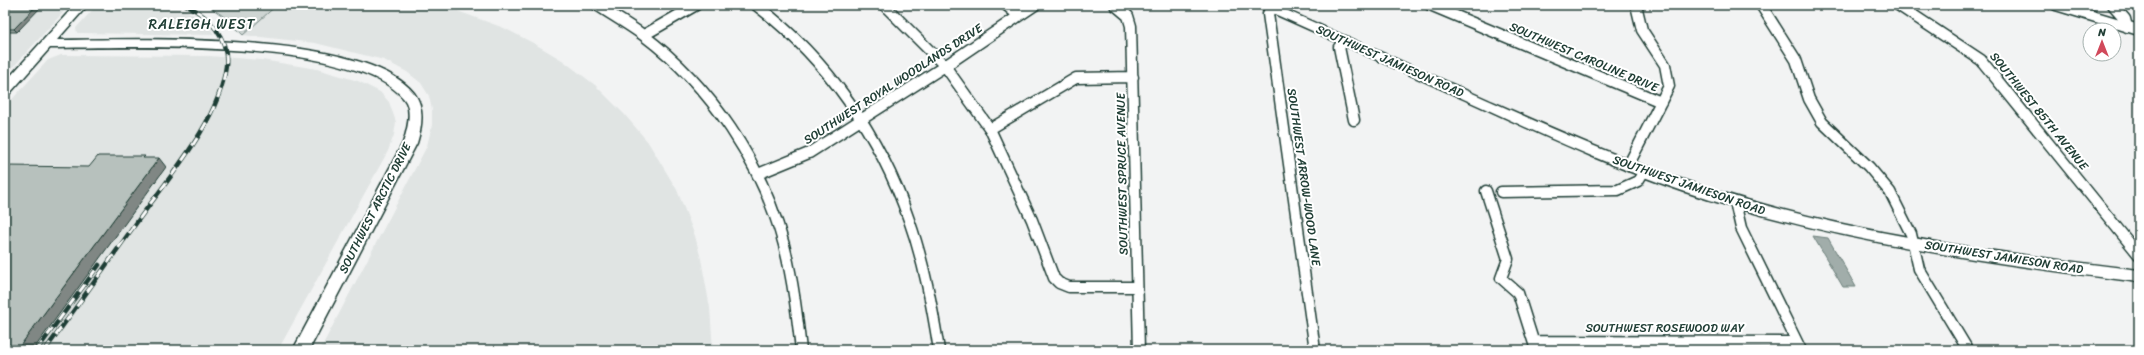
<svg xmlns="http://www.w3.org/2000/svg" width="2144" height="355" viewBox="0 0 2144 355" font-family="Sriracha,sans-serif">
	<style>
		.built { fill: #e0e4e3 }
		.green { fill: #ced5d3; stroke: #768984 }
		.water { fill: #a1adaa; stroke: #6d807b }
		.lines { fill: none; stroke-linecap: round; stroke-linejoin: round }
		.street-casing { stroke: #1f3d34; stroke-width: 13 }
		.secondary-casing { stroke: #1f3d34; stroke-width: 3 }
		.street { stroke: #fff; stroke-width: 10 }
		.secondary { fill: #fff; fill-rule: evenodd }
		.rail-casing { stroke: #1f3d34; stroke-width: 4.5 }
		.rail { stroke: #fff; stroke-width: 3; stroke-dasharray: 9; stroke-linecap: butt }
		.wall { fill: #9da6a3; stroke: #1f3d34 }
		.shaded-wall { fill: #808784; stroke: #1f3d34 }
		.building { fill: #b7c1bd; stroke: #1f3d34 }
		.labels { text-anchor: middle; stroke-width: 4; stroke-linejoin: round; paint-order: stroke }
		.street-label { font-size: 12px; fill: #1f3d34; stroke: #fff }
		.quarter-label { font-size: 14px; letter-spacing: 1px; fill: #1f3d34; stroke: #fff }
	</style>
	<rect width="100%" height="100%" fill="#f2f3f3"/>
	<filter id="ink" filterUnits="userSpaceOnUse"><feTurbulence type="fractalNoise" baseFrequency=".025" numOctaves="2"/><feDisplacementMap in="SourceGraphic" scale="8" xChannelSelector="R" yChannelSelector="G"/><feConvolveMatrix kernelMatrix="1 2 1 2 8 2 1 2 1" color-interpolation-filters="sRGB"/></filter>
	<g filter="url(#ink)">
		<path class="built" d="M5 5 69 6 5 76Z
			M97 5H172L186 10 209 25 214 35 77 33 76 28Z
			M277 5H441L504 28 535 44 562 60 595 85 624 114 648 142 677 190 695 236 701 259 710 308 713 350H320L427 146 432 125V110L429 96 421 83 407 72 384 60 315 43 243 35Z
			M61 55 209 56 262 60 317 69 358 81 380 92 389 102 396 122 394 135 388 151 278 350H5V107L48 60Z"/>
		<path class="green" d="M207 5H277L243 35 223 16Z"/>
		<path class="water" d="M1813 236 1828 238 1856 287H1843Z"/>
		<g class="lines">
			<defs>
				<path id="street" d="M597 5C612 15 628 24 643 35 711 86 762 163 784 245 793 280 797 315 801 350
					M756 5C827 59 880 135 909 220 924 262 932 306 939 350
					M884 5 945 66 990 129 1032 220 1054 278 1059 283 1069 287H1137
					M1006 5 1019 16
					M1115 5 1128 16 1131 26 1139 350
					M1430 5 1661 102
					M1761 5 1796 60 1809 99 1822 122 1869 167 1890 192 1911 234 1919 269 1968 350
					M1898 5 1981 60 2139 255
					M2056 5 2139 30
					M2113 5 2125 19 2127 27
					M1271 8 1268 14 1315 350
					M644 35 696 5
					M1345 41 1339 47 1354 120
					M990 129 1076 78 1133 77
					M1628 166 1669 86 1665 65 1642 30 1636 5
					M758 174 809 153 945 66 1035 5
					M1486 191 1508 259 1501 278 1518 293 1536 350
					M1501 192 1618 190 1638 181 1644 171
					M1735 202 1741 228 1801 350
					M1534 341 1796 342"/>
				<path id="secondary" d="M75 5H88L57 40C136 39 364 31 414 93 425 107 422 127 417 143L309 350H293L403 143C407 131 413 110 404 99 356 38 126 47 50 48L10 93 5 94V82Z
					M1259 5H1275C1346 37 1417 68 1488 100 1563 133 1639 167 1717 191 1854 234 1997 253 2139 270V282C1994 264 1849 243 1710 200 1630 175 1553 140 1477 105 1405 73 1333 40 1261 8Z"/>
			</defs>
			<use href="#street" class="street-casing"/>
			<use href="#secondary" class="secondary-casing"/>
			<use href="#street" class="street"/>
			<use href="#secondary" class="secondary"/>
			<defs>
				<path id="rail" d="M37 350 99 265
					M45 350C76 308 106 265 137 222 168 178 219 122 226 66 229 38 210 17 186 5"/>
			</defs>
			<use href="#rail" class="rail-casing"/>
			<use href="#rail" class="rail"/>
		</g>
		<path class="wall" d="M5 5 17 32H5Z"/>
		<path class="shaded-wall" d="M37 5H43L17 32 14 29Z
			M159 158 166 167 33 350H17Z"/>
		<path class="building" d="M5 5H37L14 29H5Z
			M98 156H145L143 158H159L17 350H5V168L7 166 89 167Z"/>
	</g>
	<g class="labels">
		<g class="street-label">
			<text transform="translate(1584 57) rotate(23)" y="4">SOUTHWEST CAROLINE DRIVE</text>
			<text transform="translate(1390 61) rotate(24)" y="4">SOUTHWEST JAMIESON ROAD</text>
			<text transform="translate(893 84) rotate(-33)" y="4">SOUTHWEST ROYAL WOODLANDS DRIVE</text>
			<text transform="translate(2039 111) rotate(51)" y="4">SOUTHWEST 85TH AVENUE</text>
			<text transform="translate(1122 174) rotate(-91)" y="4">SOUTHWEST SPRUCE AVENUE</text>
			<text transform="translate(1304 177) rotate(82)" y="4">SOUTHWEST ARROW-WOOD LANE</text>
			<text transform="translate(1689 185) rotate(19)" y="4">SOUTHWEST JAMIESON ROAD</text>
			<text transform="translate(375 208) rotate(-63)" y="4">SOUTHWEST ARCTIC DRIVE</text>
			<text transform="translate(2004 257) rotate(9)" y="4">SOUTHWEST JAMIESON ROAD</text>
			<text x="1665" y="332">SOUTHWEST ROSEWOOD WAY</text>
		</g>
		<g class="quarter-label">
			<text x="202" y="29">RALEIGH WEST</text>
		</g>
	</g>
	<rect width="2144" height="355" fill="none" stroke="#fff" stroke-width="20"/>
	<rect x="10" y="10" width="2124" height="335" fill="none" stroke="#1f3d34" stroke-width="1.5" filter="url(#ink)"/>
	<g transform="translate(2102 42)"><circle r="19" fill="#ffffff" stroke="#a5b1ae"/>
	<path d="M0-3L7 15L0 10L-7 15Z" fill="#d1495b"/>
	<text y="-6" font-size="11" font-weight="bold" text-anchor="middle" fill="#1f3d34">N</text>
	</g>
</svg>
